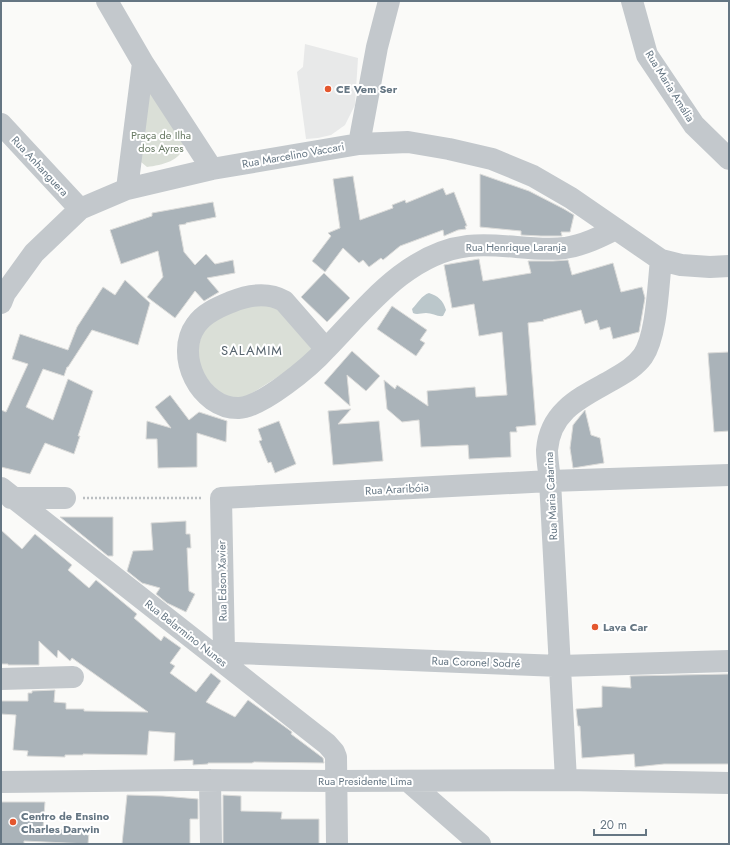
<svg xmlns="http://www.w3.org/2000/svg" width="730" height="845" viewBox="0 0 730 845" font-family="Jost,sans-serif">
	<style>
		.built { fill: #e8e9e9 }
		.green { fill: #dadfd7 }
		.water { fill: #bbc7cb }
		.building { fill: #aab3b9; stroke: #dcdcda }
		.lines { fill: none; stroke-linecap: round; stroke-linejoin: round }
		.path { stroke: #bbbfc2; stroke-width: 2.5; stroke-dasharray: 2 2; stroke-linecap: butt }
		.minor { stroke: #c3c8cc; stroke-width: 22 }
		.poi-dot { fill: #e4572e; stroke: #fff; stroke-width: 1.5 }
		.labels { text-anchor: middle; stroke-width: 4; stroke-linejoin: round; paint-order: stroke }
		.street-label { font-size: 11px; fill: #657683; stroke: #fff }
		.poi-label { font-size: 11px; font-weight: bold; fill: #657683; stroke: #fff; text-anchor: start }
		.park-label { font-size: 11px; fill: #687a64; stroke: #fff }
		.quarter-label { font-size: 13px; letter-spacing: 1px; fill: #57646e; stroke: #fff }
	</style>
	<rect width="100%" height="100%" fill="#fafaf8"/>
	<path class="built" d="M305 44 358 58 355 105 345 125 331 135 318 138 306 139 297 72 303 67Z"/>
	<path class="green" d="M146 79 184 144C182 161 162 165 147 167L141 162Z
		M249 306H273L279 309 312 349 295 366 246 397 233 399 216 390 201 371 197 351 203 330 222 316Z"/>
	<path class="water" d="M429 293C438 296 443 300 446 310L443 316C438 317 432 313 426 313 421 313 417 315 413 313L412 309C417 304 422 295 429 293Z"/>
	<path class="building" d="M480 174 529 191 564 209 574 215 570 232H561L562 236H541L521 235V231L480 227Z
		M353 176 360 220 393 208 392 205 405 200 406 203 443 188 446 195 454 192 467 226H465L466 229 458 230 444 236 443 230 400 246 383 260 381 258 369 267 363 260 359 263 343 248 325 272 312 261 331 236 328 233 340 228 333 179Z
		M213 202 216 217 186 223V224L179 225 184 252 195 265 206 254 215 264 233 260 235 273 207 278 219 292 204 301 195 291 175 318 147 297 163 277 158 251 121 264 110 230 152 216V213Z
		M479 259 483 281 531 273 528 261H553L568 260 572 275 613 263 621 292 642 287 645 298 639 332 613 339 610 327 600 330 597 320 585 324 581 310 543 320 544 321 528 323 536 425 516 427 517 432H510L511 457 469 459 468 445 421 447 419 420 402 422 387 409 384 380 395 389 397 385 428 406 427 391 475 387 476 397 507 395 502 332 479 336 474 304 452 308 444 265Z
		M324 273 350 298 327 322 301 297Z
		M125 280 150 303 138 345 92 330 68 367H67L64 376 43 369 26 407 53 420 68 379 93 391 78 436H80L74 454 45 443 30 474 1 467V410L6 412 28 364 12 359 20 334 68 350 77 327 103 287 115 295Z
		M392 306 427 330 420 340 425 343 416 356 377 329Z
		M352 351 380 376 366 391 347 375 350 406 324 383Z
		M729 352V431L714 432 708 353Z
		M170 395 189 420 199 412 227 421 226 442 197 433V467L158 468 157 439H146L147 421 171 428 155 407Z
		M351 409 338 424 379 421 383 461 333 465 328 411Z
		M585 410 591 435 600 438 604 463 573 468 570 448 573 425Z
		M279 421 296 464 275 473 271 462 268 463 259 441 262 440 258 429Z
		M60 517H113V556H108Z
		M186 521V534H190L191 548H187L189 591 195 594 186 612 167 603 156 594 160 588 142 583 127 571 133 551 153 550 151 523Z
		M1 530 22 549 35 534 72 565 68 570 89 588 96 580 137 614 134 618 161 641 164 636 181 648 170 663 175 666 170 673 196 692 211 673 221 681 206 702 235 717 248 700 292 732 291 734 323 758 324 763 254 762 252 763H208V764L193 765V760L174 761 175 733 149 731 147 755 83 754V755H65V757L27 756 28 751 13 750 16 715 1 714V701H28V693H32V691L55 690 54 702 66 703V709H84V711L148 712 72 658 70 661 58 650 57 658 39 641V665H8V664H1Z
		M729 674V764H664L635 767 634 754 582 758 580 726H578L576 709 602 707V686L631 688 630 676Z
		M127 795 163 796 198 799V819H190V844H122Z
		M223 795 241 796V811L282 812 281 819H319V844H223Z
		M1 802H45L43 828 89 832 88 844 24 841V844H1Z"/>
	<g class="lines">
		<path class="path" d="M83 498H202"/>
		<path class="minor" d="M107 1 143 63 212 169
			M632 1 647 55 694 125 729 159
			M1 124 80 209
			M359 144 377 47 389 1
			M127 189 143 63
			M1 303 5 293 34 253 80 209 127 189 212 169 359 144 408 142 449 149 492 159 533 176 571 198 661 260 681 265 710 267 729 266
			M326 349 284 301C268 292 248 295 231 302 219 307 204 313 196 325 174 355 200 409 239 408 262 407 311 366 326 349 366 308 407 253 468 246 500 242 533 252 565 248 584 245 600 237 616 229
			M1 488 327 744 334 752 336 757 337 844
			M11 498H65
			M211 652 560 666 729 661
			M224 652 221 498 550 481 729 475
			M1 679 73 677
			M210 780 211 844
			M566 780 550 481C549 471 547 460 547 450 550 410 582 397 612 380 624 373 635 367 643 356 657 335 658 286 661 260
			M408 781 480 844
			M1 782 187 780 337 781 566 780 729 783"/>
	</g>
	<g class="poi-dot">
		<circle cx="328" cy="89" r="4"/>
		<circle cx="595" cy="627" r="4"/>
		<circle cx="13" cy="822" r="4"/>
	</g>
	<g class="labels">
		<g class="street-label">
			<text transform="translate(670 86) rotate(58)" y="4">Rua Maria Amália</text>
			<text transform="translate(293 155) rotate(-10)" y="4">Rua Marcelino Vaccari</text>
			<text transform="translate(40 166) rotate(47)" y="4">Rua Anhanguera</text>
			<text x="516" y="251">Rua Henrique Laranja</text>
			<text transform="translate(397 489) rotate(-3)" y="4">Rua Araribóia</text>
			<text transform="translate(551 496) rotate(-93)" y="4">Rua Maria Catarina</text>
			<text transform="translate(222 581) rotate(-91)" y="4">Rua Edson Xavier</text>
			<text transform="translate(186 633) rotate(38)" y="4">Rua Belarmino Nunes</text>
			<text transform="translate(476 662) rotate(2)" y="4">Rua Coronel Sodré</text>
			<text x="365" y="785">Rua Presidente Lima</text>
		</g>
		<g class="poi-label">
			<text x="336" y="93">CE Vem Ser</text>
			<text x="603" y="631">Lava Car</text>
			<text x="21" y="820">Centro de Ensino<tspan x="21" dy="13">Charles Darwin</tspan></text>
		</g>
		<g class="park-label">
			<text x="161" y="139">Praça de Ilha<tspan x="161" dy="13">dos Ayres</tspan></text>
		</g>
		<g class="quarter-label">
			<text x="252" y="355">SALAMIM</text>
		</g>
	</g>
	<rect width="730" height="845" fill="none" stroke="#657683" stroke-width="4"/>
	<path d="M594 829v6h52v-6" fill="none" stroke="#657683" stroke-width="2"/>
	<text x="600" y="829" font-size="12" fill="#657683" stroke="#ffffff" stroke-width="3" paint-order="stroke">20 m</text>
</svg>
